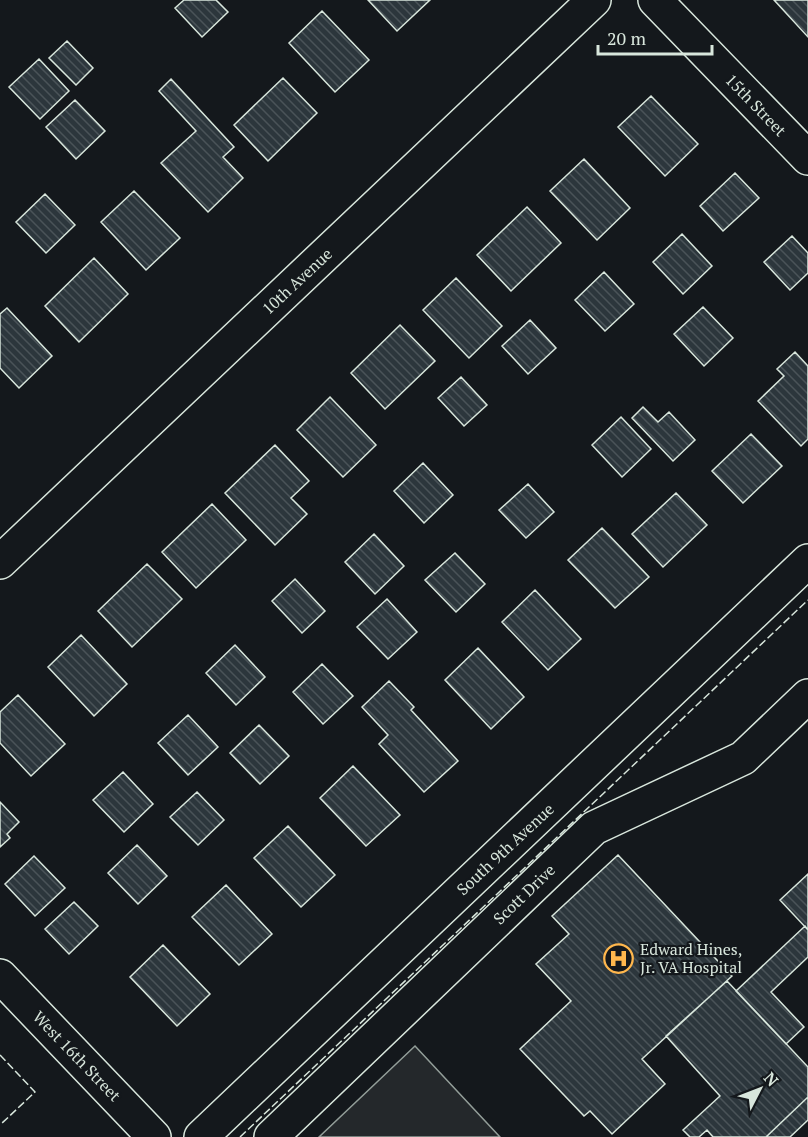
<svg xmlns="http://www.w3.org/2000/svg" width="808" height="1137" viewBox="0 0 808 1137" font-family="'PT Serif',serif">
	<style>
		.parking { fill: #24282b; stroke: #939e99; stroke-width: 1.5 }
		.building { fill: url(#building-back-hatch); stroke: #d8e6dc; stroke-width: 1.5 }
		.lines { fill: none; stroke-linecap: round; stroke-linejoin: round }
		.street-casing { stroke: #d8e6dc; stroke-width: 36 }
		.street { stroke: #14181c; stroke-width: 33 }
		.fence { stroke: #d8e6dc; stroke-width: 1.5; stroke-dasharray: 8 3; stroke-linecap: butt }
		.labels { text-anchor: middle; stroke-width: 4.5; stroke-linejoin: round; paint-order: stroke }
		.street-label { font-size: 16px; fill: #d8e6dc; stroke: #14181c }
		.poi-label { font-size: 16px; fill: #d8e6dc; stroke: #14181c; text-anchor: start }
	</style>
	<defs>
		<pattern id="building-back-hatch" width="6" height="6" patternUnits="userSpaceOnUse" patternTransform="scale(1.5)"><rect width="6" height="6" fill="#2c363c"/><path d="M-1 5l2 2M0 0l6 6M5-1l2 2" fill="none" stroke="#4a5358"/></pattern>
	</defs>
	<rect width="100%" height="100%" fill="#14181c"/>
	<path class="parking" d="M415 1046 500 1137H319Z"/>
	<path class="building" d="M184 0H216L228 12 202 37 175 8Z
		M368 0H430L397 31Z
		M774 0H808V37Z
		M322 11 369 60 335 92 289 43Z
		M67 41 93 68 76 85 49 58Z
		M39 59 69 91 40 119 9 87Z
		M283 78 317 113 268 161 234 125Z
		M171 79 234 147 223 157 243 178 208 212 161 163 196 131 159 91Z
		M651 96 698 144 665 176 618 127Z
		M75 100 105 131 76 159 46 127Z
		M584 159 630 208 597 240 550 191Z
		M735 173 759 198 723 231 700 206Z
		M134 191 180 238 146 270 101 222Z
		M45 194 75 225 46 253 16 222Z
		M527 207 561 243 511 291 477 255Z
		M682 234 712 266 683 294 653 262Z
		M792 236 808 253V273L790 290 764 262Z
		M94 258 128 294 79 342 45 306Z
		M604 272 634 304 605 331 575 300Z
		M456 278 502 326 469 358 423 310Z
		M703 307 733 338 704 366 674 334Z
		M7 308 52 356 19 388 0 368V314Z
		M530 320 556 348 528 374 502 346Z
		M400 325 435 361 385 409 351 373Z
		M795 352 808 366V439L801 446 758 401 784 376 777 369Z
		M461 377 487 405 464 426 438 398Z
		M330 397 376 445 343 477 297 430Z
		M643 407 658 422 669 412 695 440 673 461 632 418Z
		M621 417 651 449 622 477 592 445Z
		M751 434 782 466 743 503 712 471Z
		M275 445 309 481 291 498 307 514 275 545 225 493Z
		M423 463 453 495 424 523 394 491Z
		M528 484 554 512 526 538 499 510Z
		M676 493 707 525 663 567 632 534Z
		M212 504 246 540 196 588 162 552Z
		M602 528 649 577 615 608 568 560Z
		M374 534 404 566 375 594 345 562Z
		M455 553 485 584 456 612 425 580Z
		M147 564 182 599 132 647 98 611Z
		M295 579 325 611 302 633 272 601Z
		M535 590 581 639 548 670 502 622Z
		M387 599 417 632 388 659 357 627Z
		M81 635 127 684 94 716 48 667Z
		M235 645 265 677 236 705 206 673Z
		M478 648 524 697 491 729 445 680Z
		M322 664 353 696 323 724 293 692Z
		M389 681 414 707 411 710 458 761 424 792 379 744 388 735 362 707Z
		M18 695 65 744 31 776 0 743V712Z
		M188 715 218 747 188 775 158 743Z
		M259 725 289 756 260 784 230 753Z
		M353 766 400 815 366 846 320 798Z
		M123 772 153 804 124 832 93 800Z
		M197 792 224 820 198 845 170 817Z
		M0 802 19 822 7 834 10 838 0 847Z
		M288 826 335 875 301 907 254 858Z
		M137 845 167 876 138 904 108 873Z
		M618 855 732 976 642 1059 665 1084 612 1134 590 1111 584 1116 520 1049 571 1001 536 964 569 934 552 916Z
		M34 856 65 888 35 916 5 884Z
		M808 874V930L780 900Z
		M226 885 272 934 239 965 192 917Z
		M74 902 98 926 69 954 45 929Z
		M805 926 808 930V957L771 992 804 1027 786 1044 736 991Z
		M163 945 210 994 177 1026 130 977Z
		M727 981 808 1067V1097L766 1137H713L707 1130 699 1137H690L683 1130 720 1096 666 1036Z
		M808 1097V1120L790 1137H766Z"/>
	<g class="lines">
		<defs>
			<path id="street" d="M655 0 808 158
				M0 562 594 0
				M0 976 154 1137
				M201 1137 808 561
				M271 1137 594 828 743 758 808 696"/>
		</defs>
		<use href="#street" class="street-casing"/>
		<use href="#street" class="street"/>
		<path class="fence" d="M0 1055 35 1092 0 1125
			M240 1137 808 600"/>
	</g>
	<defs>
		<symbol id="hospital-ring" viewBox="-11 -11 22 22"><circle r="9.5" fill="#14181c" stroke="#ffb74d" stroke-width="1.5"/><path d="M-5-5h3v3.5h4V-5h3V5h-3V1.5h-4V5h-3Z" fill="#ffb74d"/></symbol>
	</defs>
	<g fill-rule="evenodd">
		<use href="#hospital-ring" x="602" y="942" width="33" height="33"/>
	</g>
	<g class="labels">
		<g class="street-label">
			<text transform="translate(756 105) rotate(46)" y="6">15th Street</text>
			<text transform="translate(297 281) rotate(-43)" y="6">10th Avenue</text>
			<text transform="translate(505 849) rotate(-43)" y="6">South 9th Avenue</text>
			<text transform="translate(524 894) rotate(-44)" y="6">Scott Drive</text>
			<text transform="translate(77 1056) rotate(46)" y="6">West 16th Street</text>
		</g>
		<g class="poi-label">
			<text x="640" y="955">Edward Hines,<tspan x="640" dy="18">Jr. VA Hospital</tspan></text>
		</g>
	</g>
	<g transform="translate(760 1089) rotate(48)" stroke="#14181c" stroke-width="4.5" paint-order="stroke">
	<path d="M0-4.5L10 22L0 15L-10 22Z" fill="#d8e6dc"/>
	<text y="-9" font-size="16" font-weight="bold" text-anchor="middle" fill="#d8e6dc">N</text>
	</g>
	<path d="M598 45v9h114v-9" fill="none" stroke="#d8e6dc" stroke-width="3"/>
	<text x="607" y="45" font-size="18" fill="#d8e6dc" stroke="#14181c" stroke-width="4.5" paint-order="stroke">20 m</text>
</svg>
